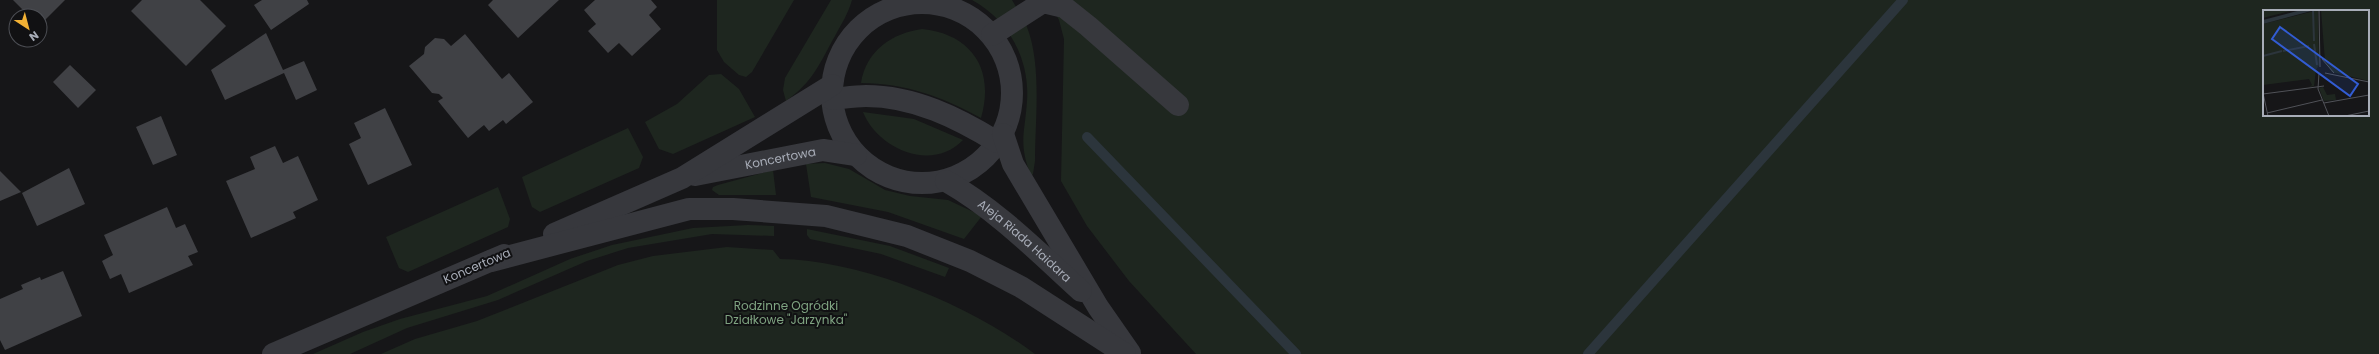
<svg xmlns="http://www.w3.org/2000/svg" width="2379" height="354" viewBox="0 0 2379 354" font-family="Poppins,sans-serif">
	<style>
		.green { fill: #1e261f; fill-rule: evenodd }
		.lines { fill: none; stroke-linecap: round; stroke-linejoin: round }
		.stream { stroke: #2c353c; stroke-width: 10 }
		.building { fill: #404145 }
		.minor { stroke: #37383d; stroke-width: 22 }
		.labels { text-anchor: middle; stroke-width: 4; stroke-linejoin: round; paint-order: stroke }
		.street-label { font-size: 12px; fill: #a8adb8; stroke: #111113 }
		.park-label { font-size: 12px; fill: #7fa381; stroke: #111113 }
		.inset-river { fill: none; stroke: #2c353c; stroke-width: 2 }
		.inset-road { fill: none; stroke: #505258; stroke-width: 1 }
		.view { fill: #325cd3; fill-opacity: 0.15; stroke: #325cd3; stroke-width: 2 }
		.inset-edge { fill: none; stroke: #a8adb8; stroke-width: 2 }
	</style>
	<rect width="100%" height="100%" fill="#161618"/>
	<path class="green" d="M717 0H794L752 72 746 77 739 75 724 62 717 50Z
		M831 0H852C848 14 842 23 835 36 819 64 814 81 786 101L783 90 785 78Z
		M972 0H1012C1017 9 1024 18 1027 27 1042 66 1035 120 1035 161L1033 174 1031 176C1018 143 1025 133 1027 101 1030 60 1009 20 972 0Z
		M1048 0H2379V354H1196L1129 281 1087 226 1061 181 1064 39 1059 20ZM2264 11H2368V115H2264Z
		M922 29C972 34 995 70 981 118 943 97 905 83 861 83 866 51 892 33 922 29Z
		M721 74 739 89 755 117 673 154 659 149 645 122 677 104 709 75Z
		M863 112 914 119 963 140C931 173 877 148 863 112Z
		M628 128 643 157 639 168 540 212 532 207 522 177Z
		M825 163 849 169 885 190 910 196 948 200 982 216 964 239 888 212 811 197 806 164Z
		M773 170 776 195H719L712 190 713 187 718 185Z
		M498 187 510 219 508 227 408 272 399 268 386 237Z
		M748 225 774 226V236L712 234 628 248 587 261 498 300 407 328 350 354H313L363 332 400 319 487 296 570 259 612 245 693 228Z
		M807 229 890 246 949 268 945 277 881 254 810 239 807 235Z
		M727 247 773 250 780 259C862 260 970 305 1035 354H381L415 339 477 321 618 265 653 256Z"/>
	<g class="lines">
		<path class="stream" d="M1087 137 1296 354
			M1588 354 1903 0"/>
	</g>
	<path class="building" d="M13 0H65L40 25V16H29Z
		M142 0H200L226 26 186 66 131 11Z
		M262 0H307L309 4 271 30 254 5Z
		M493 0H559L518 38 488 5Z
		M595 0H651L657 7 649 15 661 29 632 56 619 43 608 53 588 31 596 24 584 10Z
		M266 33 283 70 304 61 317 90 296 100 284 73 225 100 211 70Z
		M465 34 502 79 509 73 533 102 506 124 503 120 489 131 484 125 468 138 438 101 443 98 439 94 432 93 409 66 424 54 425 47 435 38 444 39 451 46Z
		M70 65 96 90 78 108 53 82Z
		M385 108 412 165 368 185 349 144 361 138 354 123Z
		M161 116 177 155 153 165 136 127Z
		M275 146 283 163 298 156 318 200 293 212 296 218 251 238 226 181 255 169 250 157Z
		M69 168 85 204 37 226 22 193Z
		M0 171 21 192 0 201Z
		M167 207 176 228 185 224 198 252 188 256 193 265 129 293 121 274 110 279 102 261 113 255 104 235Z
		M63 271 82 316 5 350 0 340V299L23 289 21 285 40 277 41 280Z"/>
	<g class="lines">
		<g class="minor">
			<circle cx="922" cy="93" r="90"/>
			<path d="M992 35 1043 2 1064 7 1088 26 1178 105"/>
			<path d="M832 99C843 98 855 96 866 96 914 96 958 118 997 142"/>
			<path d="M1003 134 1013 164 1098 307 1130 353"/>
			<path id="s1" d="M695 175 823 150 856 155"/>
			<path id="s2" d="M946 181C997 210 1038 252 1081 291"/>
			<path d="M554 234 682 178 832 85"/>
			<path d="M491 261 689 209H733L826 216 907 236 970 261 1021 287 1125 354"/>
			<path d="M273 354 504 255"/>
		</g>
	</g>
	<g class="labels">
		<g class="street-label">
			<text dy="4" stroke="none"><textPath href="#s1" startOffset="87">Koncertowa</textPath></text>
			<text dy="4" stroke="none"><textPath href="#s2" startOffset="99">Aleja Riada Haidara</textPath></text>
			<text transform="translate(477 266) rotate(-23)" y="4">Koncertowa</text>
		</g>
		<g class="park-label">
			<text x="786" y="310">Rodzinne Ogródki<tspan x="786" dy="14">Działkowe "Jarzynka"</tspan></text>
		</g>
	</g>
	<g transform="translate(2263 10)">
		<rect width="106" height="106" fill="#161618"/>
		<path d="M0 0H31L0 8ZM55 0 56 55 53 60 51 76 46 77 49 75 46 69 0 75V14ZM58 0H106V71L69 62 62 51ZM60 77 64 85 72 84 73 90 61 91 56 78Z" fill="#1e261f"/>
		<path d="M38 0H52L0 14V10Z" fill="#2c353c"/>
		<path class="inset-river" d="M50 0 51 31M51 34 54 55M20 41 46 36M0 46 19 41"/>
		<path class="inset-road" d="M56 0 57 57M59 49 71 63M56 63 55 79 66 106M62 63 106 72M0 83 5 106M0 84 61 76M61 93 106 85M4 103 59 90M82 106 106 101"/>
		<path class="view" d="M17 17 95 74 87 86 9 29Z"/>
		<rect width="106" height="106" class="inset-edge"/>
	</g>
	<g transform="translate(28 28) rotate(144)"><circle r="19" fill="#111113" stroke="#4d4f55"/>
	<path d="M0-3L7 15L0 10L-7 15Z" fill="#f2b134"/>
	<text y="-6" font-size="11" font-weight="bold" text-anchor="middle" fill="#a8adb8">N</text>
	</g>
</svg>
